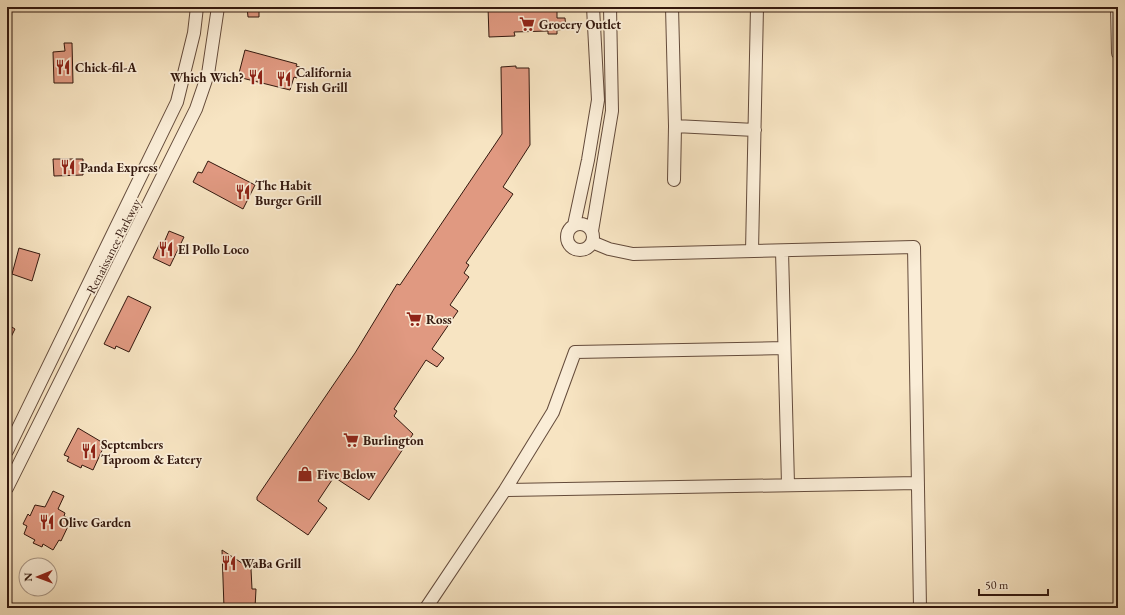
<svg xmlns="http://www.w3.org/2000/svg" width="1125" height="615" viewBox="0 0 1125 615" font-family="'EB Garamond',serif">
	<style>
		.building { fill: #e09981; stroke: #33180e }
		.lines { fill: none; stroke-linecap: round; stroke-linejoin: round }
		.minor-casing { stroke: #644b3b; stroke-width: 14 }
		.minor { stroke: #faedd7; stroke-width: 12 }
		.labels { text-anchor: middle; stroke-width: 3.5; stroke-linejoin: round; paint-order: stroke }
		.poi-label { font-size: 13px; font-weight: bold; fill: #33180e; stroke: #faedd7; text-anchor: start }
		.street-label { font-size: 13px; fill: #33180e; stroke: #faedd7 }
	</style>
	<rect width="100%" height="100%" fill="#f7e4c2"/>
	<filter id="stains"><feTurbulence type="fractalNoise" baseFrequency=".005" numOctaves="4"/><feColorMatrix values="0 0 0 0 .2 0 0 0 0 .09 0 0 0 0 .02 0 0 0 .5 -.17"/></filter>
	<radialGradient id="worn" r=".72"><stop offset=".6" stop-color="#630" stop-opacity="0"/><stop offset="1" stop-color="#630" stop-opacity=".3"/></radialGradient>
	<path class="building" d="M247 7H259V17H248Z
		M488 7H557V18H565L566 29 557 30V34H548V31L514 32 515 36 489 37Z
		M64 43H72L73 83H54L53 52 65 51Z
		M245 50 297 64 296 66 300 67 297 78 294 77 290 90 238 77Z
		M516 66V68H529L530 145 503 187 513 194 466 263 469 265 464 273 469 277 450 305 458 311 432 349 444 358 437 367 426 360 394 409 397 411 394 416 413 434 369 500 334 477 318 501 327 508 308 535 257 500V497L355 353 397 284 400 285 502 134 501 67Z
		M53 159H83V175L54 176Z
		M208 161 255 185 243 209 193 182 198 172 202 173Z
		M169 231 184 237 170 266 153 258 160 243 163 245Z
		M19 248 40 254 32 281 12 274Z
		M128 296 151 307 129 352 116 346 115 349 104 344Z
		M7 324 15 329 7 345Z
		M78 428 105 444 93 470 82 465 81 468 67 461 69 457 64 455Z
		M53 491 64 496 58 509 65 513 64 516 71 520 61 541 59 540 53 550 43 544 42 547 33 543 35 540 24 534 27 526 23 524 28 514 30 516 35 505 45 507Z
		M222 550 251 569 252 589H256L255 608H224Z"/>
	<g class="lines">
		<defs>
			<path id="minor" d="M672 7 675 126 674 180
				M1117 7 1118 53
				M675 126 755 130
				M567 237a13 13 0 1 1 26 0a13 13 0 1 1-26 0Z
				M574 225 588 160 598 100 593 7
				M592 231 612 111 610 7
				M592 242 609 249 633 254 914 247 920 608
				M752 251 757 7
				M782 251 788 484
				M7 451 177 102 194 33 197 7
				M7 488 196 109 208 74 218 7
				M505 490 918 483
				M426 608 505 490 553 412 575 352 784 348"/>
		</defs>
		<use href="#minor" class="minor-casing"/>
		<use href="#minor" class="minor"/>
	</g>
	<defs>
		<symbol id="supermarket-bare" viewBox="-9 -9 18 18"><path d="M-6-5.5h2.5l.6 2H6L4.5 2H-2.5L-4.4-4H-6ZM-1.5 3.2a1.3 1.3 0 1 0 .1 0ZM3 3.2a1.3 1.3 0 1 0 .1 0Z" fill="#8f2418" stroke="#faedd7" stroke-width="2.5" paint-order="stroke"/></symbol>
		<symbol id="restaurant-bare" viewBox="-9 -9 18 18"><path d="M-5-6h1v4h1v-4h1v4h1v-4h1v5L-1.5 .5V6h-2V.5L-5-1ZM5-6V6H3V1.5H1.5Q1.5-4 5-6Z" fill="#8f2418" stroke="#faedd7" stroke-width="2.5" paint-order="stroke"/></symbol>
		<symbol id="shop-bare" viewBox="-9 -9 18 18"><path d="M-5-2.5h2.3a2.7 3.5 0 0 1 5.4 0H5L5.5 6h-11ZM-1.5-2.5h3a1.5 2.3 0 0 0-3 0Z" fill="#8f2418" stroke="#faedd7" stroke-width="2.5" paint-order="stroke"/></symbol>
	</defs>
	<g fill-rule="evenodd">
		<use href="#supermarket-bare" x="516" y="13" width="22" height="22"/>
		<use href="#restaurant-bare" x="52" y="56" width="22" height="22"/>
		<use href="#restaurant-bare" x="245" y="66" width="22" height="22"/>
		<use href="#restaurant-bare" x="273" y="68" width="22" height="22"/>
		<use href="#restaurant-bare" x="57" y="156" width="22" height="22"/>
		<use href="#restaurant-bare" x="232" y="181" width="22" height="22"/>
		<use href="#restaurant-bare" x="155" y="238" width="22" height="22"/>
		<use href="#supermarket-bare" x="403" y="308" width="22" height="22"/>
		<use href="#supermarket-bare" x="340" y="429" width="22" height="22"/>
		<use href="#restaurant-bare" x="78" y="440" width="22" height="22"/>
		<use href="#shop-bare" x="294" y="463" width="22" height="22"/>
		<use href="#restaurant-bare" x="36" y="511" width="22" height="22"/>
		<use href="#restaurant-bare" x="218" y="552" width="22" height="22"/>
	</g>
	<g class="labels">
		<g class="poi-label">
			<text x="539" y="29">Grocery Outlet</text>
			<text x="75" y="72">Chick-fil-A</text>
			<text x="296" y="77">California<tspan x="296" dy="15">Fish Grill</tspan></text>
			<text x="244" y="82" text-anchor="end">Which Wich?</text>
			<text x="80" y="172">Panda Express</text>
			<text x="255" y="190">The Habit<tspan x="255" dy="15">Burger Grill</tspan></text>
			<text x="178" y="254">El Pollo Loco</text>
			<text x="426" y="324">Ross</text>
			<text x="363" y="445">Burlington</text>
			<text x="101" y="449">Septembers<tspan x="101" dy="15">Taproom &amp; Eatery</tspan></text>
			<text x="317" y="479">Five Below</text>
			<text x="59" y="527">Olive Garden</text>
			<text x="241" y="568">WaBa Grill</text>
		</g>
		<g class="street-label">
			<text transform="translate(113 246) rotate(-63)" y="5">Renaissance Parkway</text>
		</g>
	</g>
	<rect width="1125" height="615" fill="none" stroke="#f7e4c2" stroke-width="24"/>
	<rect x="8" y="8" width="1109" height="599" fill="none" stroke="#33180e" stroke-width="2"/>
	<rect x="12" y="12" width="1101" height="591" fill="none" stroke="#33180e"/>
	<g transform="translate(38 577) rotate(269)"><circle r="19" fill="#faedd7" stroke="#aa9887"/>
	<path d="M0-3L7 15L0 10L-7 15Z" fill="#8f2418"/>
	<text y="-6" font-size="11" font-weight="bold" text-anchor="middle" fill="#33180e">N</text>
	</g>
	<path d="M979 589v6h69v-6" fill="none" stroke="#33180e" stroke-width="2"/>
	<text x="985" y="589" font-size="12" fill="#33180e" stroke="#faedd7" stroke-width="3" paint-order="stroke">50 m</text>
	<rect width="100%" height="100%" filter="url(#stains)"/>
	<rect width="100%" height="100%" fill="url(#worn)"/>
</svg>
